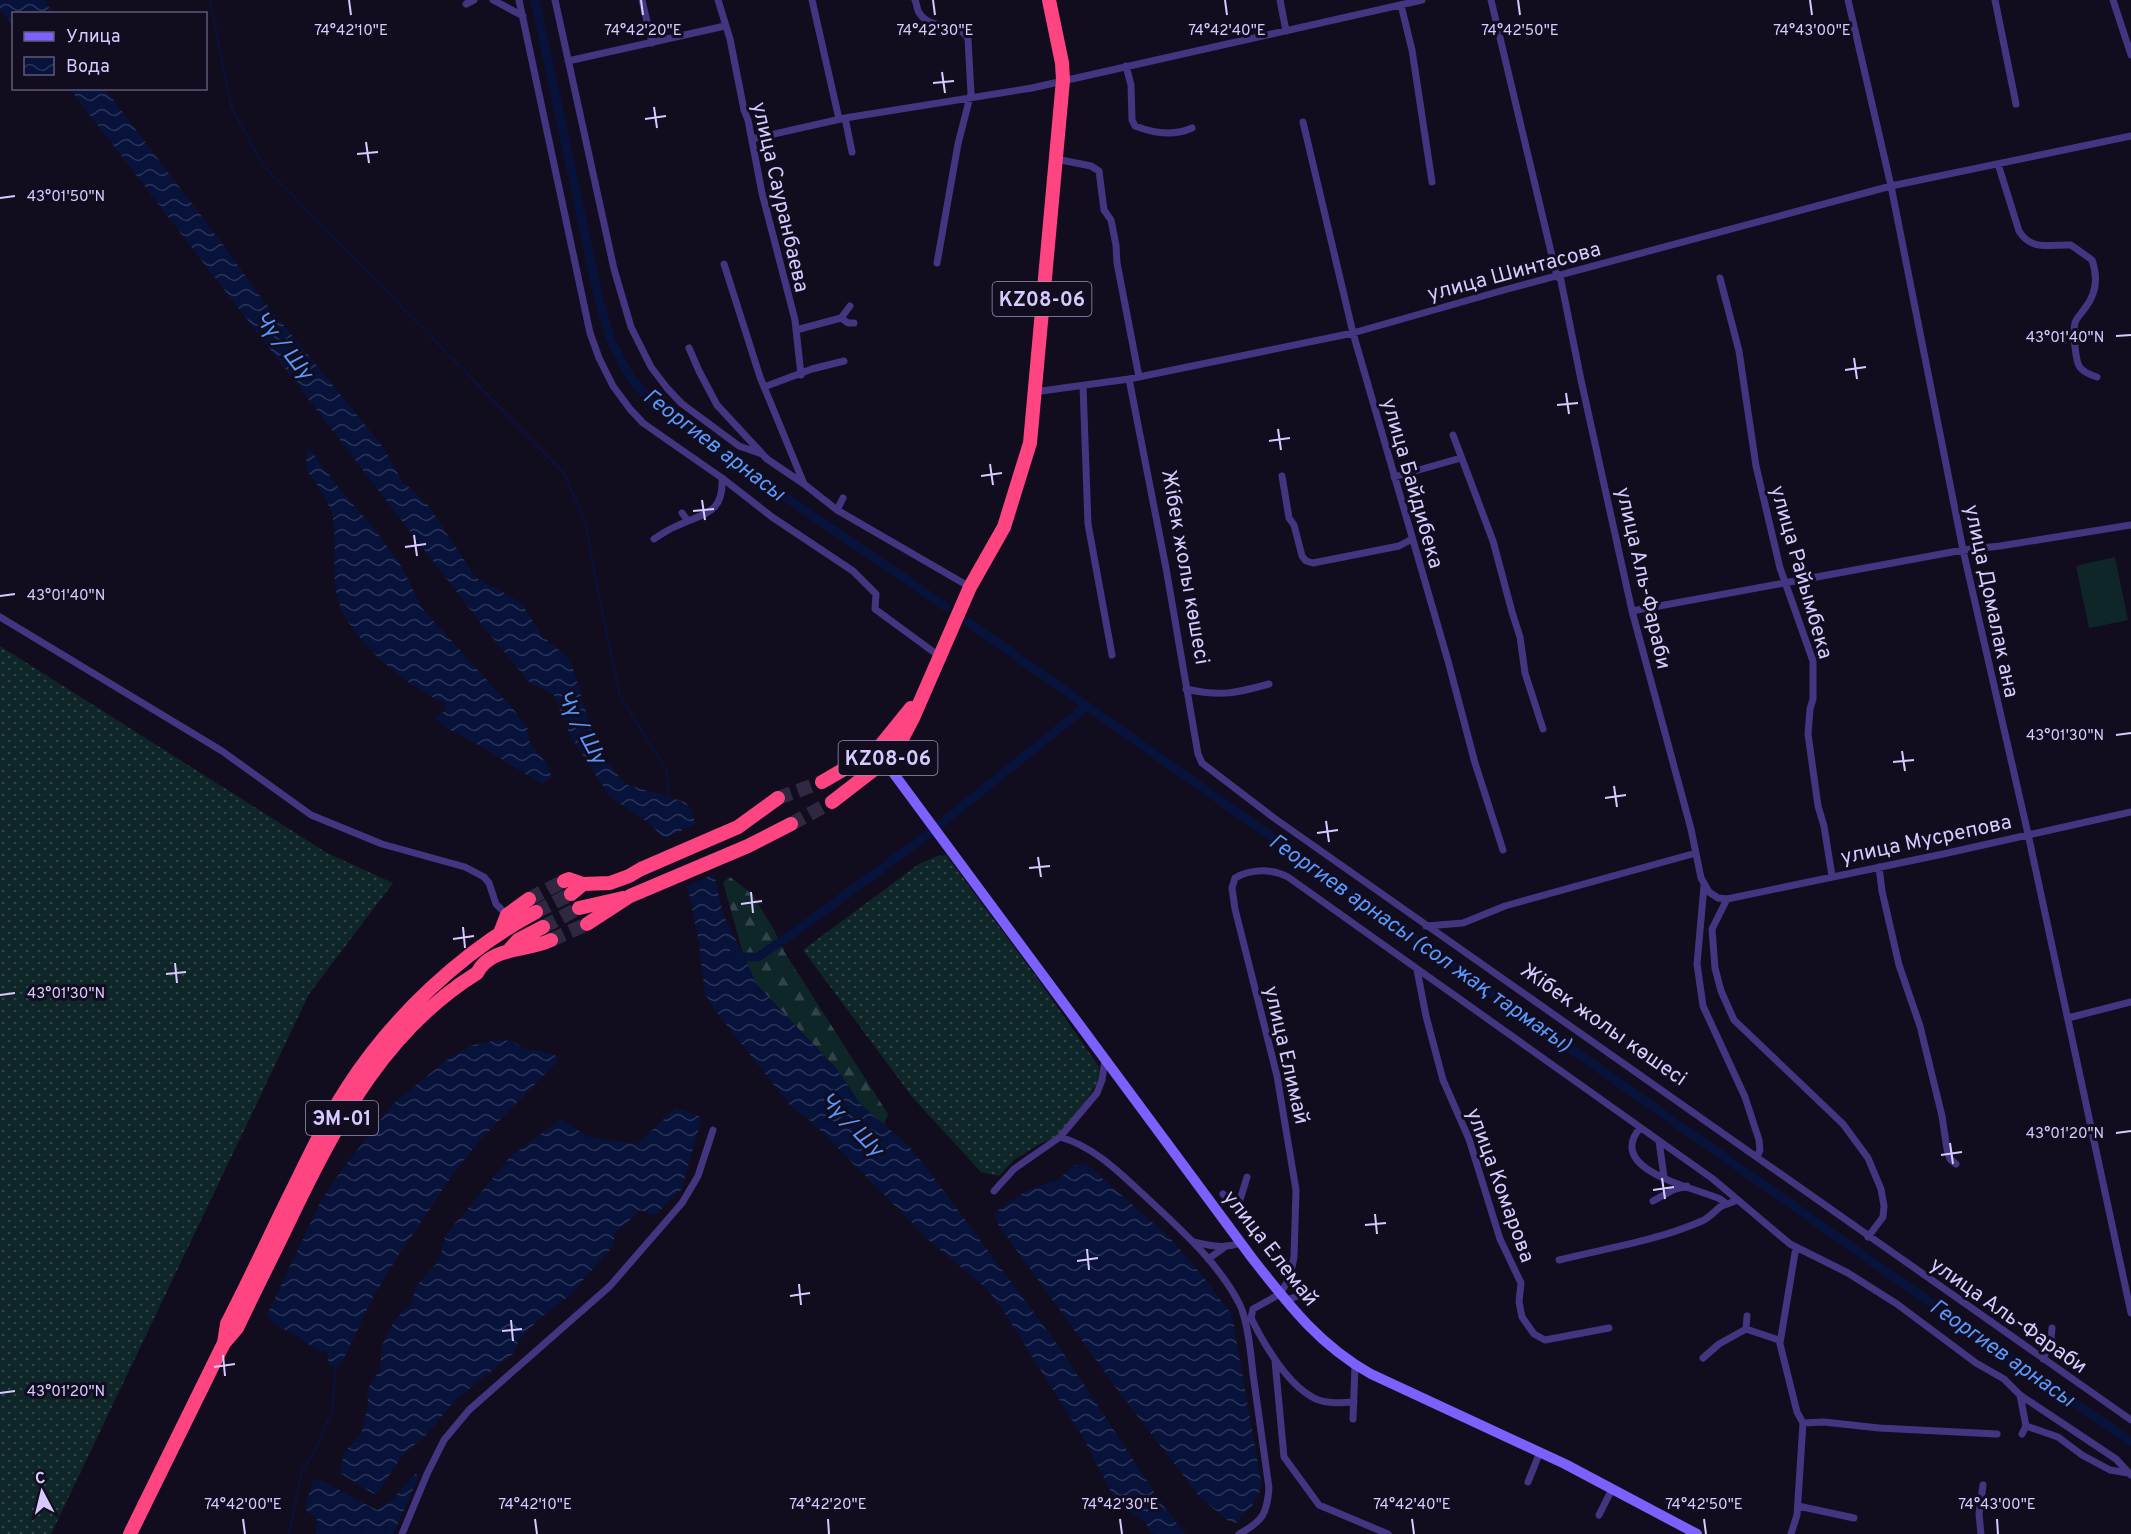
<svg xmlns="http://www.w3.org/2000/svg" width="2131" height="1534" viewBox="0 0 2131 1534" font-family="Overpass,sans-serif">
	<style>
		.grass { fill: url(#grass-dots) }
		.forest { fill: url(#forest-firs) }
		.garden { fill: #0f2629 }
		.water { fill: url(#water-waves) }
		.pier { fill: #120c1f }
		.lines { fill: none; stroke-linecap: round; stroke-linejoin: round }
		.stream { stroke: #08133c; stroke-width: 2 }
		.canal { stroke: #08133c; stroke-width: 9 }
		.highway-tunnel { stroke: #302841; stroke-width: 14; stroke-dasharray: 14 7; stroke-linecap: butt }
		.street { stroke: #443580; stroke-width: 7 }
		.secondary { stroke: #7d61ff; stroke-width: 10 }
		.highway { stroke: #ff4581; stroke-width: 14 }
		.ticks { fill: none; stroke: #d8caff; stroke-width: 2 }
		.labels { text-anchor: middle; stroke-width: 6; stroke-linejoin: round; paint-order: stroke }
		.shield { fill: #120c1f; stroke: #9d91bc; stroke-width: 1.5 }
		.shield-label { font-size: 20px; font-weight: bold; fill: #d8caff }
		.street-label { font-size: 21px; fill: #d8caff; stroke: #120c1f }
		.water-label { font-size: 22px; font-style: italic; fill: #5898ff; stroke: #120c1f }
		.ticks-label { font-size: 15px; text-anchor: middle; fill: #d8caff; stroke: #120c1f; stroke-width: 6; stroke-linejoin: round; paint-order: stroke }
	</style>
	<defs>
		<pattern id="grass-dots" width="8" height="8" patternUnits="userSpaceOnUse" patternTransform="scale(1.5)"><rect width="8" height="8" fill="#0f2629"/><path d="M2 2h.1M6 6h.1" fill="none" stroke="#314449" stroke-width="1.8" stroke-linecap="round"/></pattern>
		<pattern id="forest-firs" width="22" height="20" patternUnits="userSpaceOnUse" patternTransform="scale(1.5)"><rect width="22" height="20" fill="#0f2629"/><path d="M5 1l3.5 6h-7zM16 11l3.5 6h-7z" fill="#314449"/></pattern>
		<pattern id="water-waves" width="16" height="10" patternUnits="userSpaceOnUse" patternTransform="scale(1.5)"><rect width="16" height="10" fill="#08133c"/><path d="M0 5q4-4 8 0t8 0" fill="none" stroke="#2b3459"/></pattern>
	</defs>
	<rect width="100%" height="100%" fill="#120c1f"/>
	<path class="grass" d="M0 646 327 853 393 883 309 994 51 1534H0Z
		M946 855 1040 982 1099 1067 1100 1079 1077 1114 1060 1135 1036 1146 1014 1160 999 1176 981 1172 913 1098 803 950 919 864 937 856Z"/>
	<path class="forest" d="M730 877 752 894 773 928 785 953 888 1114 884 1124 861 1105 838 1070 753 981 744 957 723 882Z"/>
	<path class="garden" d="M2115 557 2128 620 2089 628 2076 566Z"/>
	<path class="water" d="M0 0H44L53 13 14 14 13 24 0 10Z
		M70 89H105L230 254 259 295 379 442 392 462 402 483 408 486 428 505 475 577 510 596 523 606 542 636 567 657 573 669 593 736 602 755 625 784 685 802 690 808 715 879 723 914 752 973 754 981 838 1071 861 1105 908 1145 929 1171 1062 1351 1164 1507 1186 1534H1153L1144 1521 1128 1512 1113 1496 1084 1439 1001 1307 987 1289 931 1242 812 1122 789 1104 715 1010 705 993 698 937 689 893 661 835 649 823 610 797 570 735 554 695C547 689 538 688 530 683L479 621Z
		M308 447 342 492 373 527 402 567 421 607 513 709 528 729 530 744 547 764 552 777 542 784 484 748 452 731 434 718 445 711V703C406 686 343 636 336 591 332 565 338 539 332 513 328 502 321 491 315 481 313 478 308 473 307 470 305 463 308 453 308 447Z
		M497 1040C508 1040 516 1041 524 1049L537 1050 557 1056 558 1061 478 1142 453 1174 398 1256 374 1295 341 1364 329 1366 327 1352 317 1350 297 1336 273 1324 267 1315 322 1199 344 1167 394 1103 448 1059 470 1046Z
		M676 1108 702 1117 681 1190 654 1216 641 1210 615 1233 612 1247 570 1295 539 1319 519 1340 513 1354 455 1400 427 1434 402 1456 378 1492 374 1494 340 1473 344 1452 361 1435 368 1404 367 1390 380 1369 382 1346 395 1319 411 1305 416 1286 440 1260 445 1236 511 1156 561 1119 589 1137 637 1144Z
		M1085 1163 1169 1237 1201 1274 1232 1315 1262 1487 1252 1506 1236 1523 1227 1520 1199 1496 1120 1393 999 1226 994 1213 1026 1191 1060 1179 1071 1167Z
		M416 1473 418 1479 393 1534H316L317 1519 305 1509 313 1480 322 1481 377 1510 390 1502Z"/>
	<path class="pier" d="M699 823 716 873 683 888 660 840Z"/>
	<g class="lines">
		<path class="stream" d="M210 0 231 106 262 164 564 473 586 524 597 587 620 696 667 771 669 799
			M289 1534 302 1471 314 1452 332 1412 336 1365"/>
		<path class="canal" d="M535 0 599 300 611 341 630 377 652 402 698 437 946 607
			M968 622 1874 1263 2131 1442
			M733 954 744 957H758L799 929 923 838 1087 706"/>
		<path class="highway-tunnel" d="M778 798 822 782
			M791 824 832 802
			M529 899 564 881
			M536 912 571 894
			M543 927 579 908
			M551 940 587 924"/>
		<path class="street" d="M493 0 523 16
			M519 0 590 333 599 358 613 386 630 409 643 423 722 478 772 517 853 571 876 594 875 609 939 656
			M555 0 614 269 631 327 651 367 667 388 681 403 739 446 762 454
			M642 0 652 43
			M718 0 730 39 744 110 748 120 762 193 795 320 801 375
			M812 0 839 119
			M915 0C917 4 917 11 920 14 931 31 959 20 968 39L971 93 958 144 937 263
			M1280 0 1286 31
			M1491 0 1557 277
			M1848 0 1891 186 1963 550 2028 834 2131 1313
			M1995 0 2016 104
			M2113 0 2131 55
			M466 4 474 0
			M1401 5 1412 50 1432 182
			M568 61 725 26
			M1126 66 1131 85 1132 120 1135 126C1153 133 1174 136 1192 128
			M845 118 852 152
			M1303 122 1353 333 1448 661 1475 763 1503 850
			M752 139 845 118 1032 88 1422 0
			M1056 159 1091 166 1099 171 1104 210 1111 220 1116 245 1117 263 1139 377
			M1998 164 2019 231C2032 252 2050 244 2071 245L2092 260C2098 277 2097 293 2085 308 2082 313 2076 318 2075 323 2073 330 2074 340 2075 347 2077 366 2078 371 2097 377
			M724 264 760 377 804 484
			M1560 276 1581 380 1632 611 1691 829 1701 878 1709 892 1718 898 1727 899 1943 854 2131 812
			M1720 278 1739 351 1756 466 1780 568 1813 661V699L1810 709 1808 734 1818 806 1824 826 1832 876
			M841 318 848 323H854
			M796 330 841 318 850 306
			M689 348 699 371 717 405 767 459 804 484 837 510 970 587
			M1129 379 1166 568 1198 754 1202 763 1274 818 2131 1420
			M1083 386 1088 524 1112 655
			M764 387 812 369 844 361
			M1034 392 1129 379 1353 333 1504 290 1891 186 2131 136
			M1453 435 1493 541 1512 612 1520 637 1525 673 1543 729
			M1282 476 1289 518 1294 525 1302 556 1306 561 1313 563 1399 546 1412 539
			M1394 477 1461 458
			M837 510 843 498
			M682 513 688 521
			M654 539C662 534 670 528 679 525 705 513 724 513 722 478
			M1632 611 1963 550 2000 546 2131 525
			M0 617 222 751 311 815 382 844 465 867 484 877 489 883 496 904 507 915
			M1186 689C1221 697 1236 693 1269 684
			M1879 867 1882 891 1899 965 1920 1026 1942 1116 1947 1149 1950 1159 1956 1164
			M1704 886 1697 964 1703 1006 1745 1097 1759 1140 1760 1150 1757 1157
			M1727 899 1712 929 1715 968 1721 991 1734 1020 1843 1124 1868 1158 1881 1189 1884 1206 1883 1217 1868 1237
			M1426 926 1463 923 1505 906 1696 853
			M1417 970 1426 1016 1443 1080 1469 1139 1500 1239 1521 1283 1519 1302 1522 1317 1534 1334 1545 1340 1609 1328
			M2068 1018 2131 1002
			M1640 1128C1605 1170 1693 1187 1720 1199L1727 1204
			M1060 1137C1095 1147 1120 1173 1146 1197 1180 1229 1217 1261 1239 1303 1248 1320 1251 1355 1253 1374 1258 1412 1264 1450 1269 1488 1267 1514 1263 1521 1239 1534
			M1659 1141 1664 1177
			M994 1191 1014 1169 1060 1137 1097 1093 1102 1080 1105 1060
			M1223 1194 1237 1210
			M1653 1201 1673 1190 1687 1186
			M1237 1210 1247 1177
			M1194 1242C1212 1246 1223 1249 1241 1243
			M1208 1259 1225 1247
			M1559 1260C1607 1248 1656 1241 1702 1221 1709 1218 1714 1212 1720 1207 1725 1204 1732 1203 1737 1200
			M1286 1300 1301 1295 1308 1296
			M1746 1329 1747 1316
			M1780 1343 1796 1247
			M1703 1358 1719 1344 1746 1329 1779 1340 1797 1412 1803 1423 1797 1515 1791 1534
			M2043 1359 2051 1339 2052 1328
			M1275 1361 1284 1457 1319 1505 1388 1534
			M2020 1395 2026 1426
			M1354 1402C1341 1403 1328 1404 1316 1399 1288 1386 1264 1344 1251 1318L1253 1309 1280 1294 1290 1277 1294 1257 1296 1190 1277 1076 1235 909 1232 888 1235 878C1250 869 1272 868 1288 877L1713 1179 1790 1244 1848 1273 1897 1304 1976 1363 2004 1379 2020 1395 2116 1459 2131 1475
			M1353 1419 1355 1365
			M1803 1423 1824 1422 1879 1428 1997 1434
			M2026 1426 2058 1437 2082 1455 2110 1470 2128 1473
			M2022 1434 2026 1426
			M1528 1482 1540 1452
			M1798 1506 1854 1518
			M1599 1515 1612 1489
			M402 1534 427 1474 444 1440 469 1410 610 1286 682 1203 698 1176 713 1130
			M1981 1534 1979 1514 1983 1485"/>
		<path class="secondary" d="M880 755 1252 1258C1288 1304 1319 1345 1371 1374L1565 1464 1697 1534"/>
		<path class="highway" d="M822 782 877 750 911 708
			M832 802 894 754 913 718 970 587 1004 527 1030 443 1063 80 1062 63 1049 0
			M564 881 569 879 583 884
			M571 894 583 884 610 883 629 876 641 869 738 827 778 798
			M579 908 623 898
			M587 924 630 896 748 846 791 824
			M500 933 507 915 529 899
			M510 949 518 940 543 927
			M225 1342 237 1328C256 1288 276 1249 295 1209 340 1117 387 1029 477 973 491 946 526 952 551 940
			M130 1534 220 1351 224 1343 227 1324 239 1300C258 1262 276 1223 295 1185 311 1152 327 1119 347 1088 392 1018 462 951 536 912"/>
	</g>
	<path class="ticks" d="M349 0 351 15M641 0 643 15M933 0 935 15M1225 0 1227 15M1518 0 1520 15M1810 0 1812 15M942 72 945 93M933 83 954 81M654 107 657 128M645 119 666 116M366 142 369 163M357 154 378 152M0 198 15 196M2116 336 2131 335M1854 358 1857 379M1845 370 1866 367M1566 393 1569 414M1557 405 1578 403M1278 429 1281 450M1269 441 1290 438M990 464 993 485M981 476 1002 473M702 500 705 520M693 511 714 509M414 535 417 556M405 547 426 544M0 596 15 594M2116 735 2131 733M1902 751 1905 771M1893 762 1914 760M1614 786 1617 807M1605 798 1626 795M1326 821 1329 842M1317 833 1338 830M1038 857 1041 877M1029 868 1050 866M751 892 753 913M741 904 762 901M463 927 465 948M453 939 474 936M175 963 177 983M166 974 186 972M0 995 15 993M2116 1133 2131 1131M1950 1143 1953 1164M1941 1155 1962 1152M1662 1178 1665 1199M1653 1190 1674 1187M1375 1214 1377 1234M1365 1225 1386 1223M1087 1249 1089 1270M1077 1261 1098 1258M799 1284 801 1305M790 1296 810 1293M511 1320 513 1341M502 1331 522 1329M223 1355 225 1376M214 1367 235 1364M0 1393 15 1391M243 1519 245 1534M535 1519 537 1534M828 1519 829 1534M1120 1519 1122 1534M1412 1519 1414 1534M1704 1519 1706 1534M1997 1519 1998 1534"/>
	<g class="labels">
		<g class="shield">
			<rect x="992.5" y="282" width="99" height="34" rx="4.5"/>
			<rect x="838.5" y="741" width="99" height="34" rx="4.5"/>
			<rect x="306" y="1101" width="72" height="34" rx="4.5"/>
		</g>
		<g class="shield-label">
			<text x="1042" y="306">KZ08-06</text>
			<text x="888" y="765">KZ08-06</text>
			<text x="342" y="1125">ЭМ-01</text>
		</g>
		<g class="street-label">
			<text transform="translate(781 197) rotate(77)" y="7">улица Сауранбаева</text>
			<text transform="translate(1514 271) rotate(-15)" y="7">улица Шинтасова</text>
			<text transform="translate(1413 483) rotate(74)" y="7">улица Байдибека</text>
			<text transform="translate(1186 567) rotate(80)" y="7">Жібек жолы көшесі</text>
			<text transform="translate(1802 572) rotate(74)" y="7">улица Райымбека</text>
			<text transform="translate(1644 578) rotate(77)" y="7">улица Аль-Фараби</text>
			<text transform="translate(1992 601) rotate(78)" y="7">улица Домалак ана</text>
			<text transform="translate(1926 839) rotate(-12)" y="7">улица Мусрепова</text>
			<text transform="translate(1604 1024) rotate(35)" y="7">Жібек жолы көшесі</text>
			<text transform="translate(1287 1055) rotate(77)" y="7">улица Елимай</text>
			<text transform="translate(1501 1185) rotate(70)" y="7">улица Комарова</text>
			<text transform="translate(1271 1248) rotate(52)" y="7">улица Елемай</text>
			<text transform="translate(2009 1315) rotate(35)" y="7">улица Аль-Фараби</text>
		</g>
		<g class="water-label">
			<text transform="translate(285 345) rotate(52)" y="8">Чү / Шу</text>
			<text transform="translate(715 444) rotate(37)" y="8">Георгиев арнасы</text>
			<text transform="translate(583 727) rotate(62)" y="8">Чү / Шу</text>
			<text transform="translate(1421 942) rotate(35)" y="8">Георгиев арнасы (сол жақ тармағы)</text>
			<text transform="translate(853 1124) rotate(46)" y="8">Чү / Шу</text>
			<text transform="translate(2003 1352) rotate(35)" y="8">Георгиев арнасы</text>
		</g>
	</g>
	<g class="ticks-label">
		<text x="351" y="35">74°42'10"E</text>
		<text x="643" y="35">74°42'20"E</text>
		<text x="935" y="35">74°42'30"E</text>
		<text x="1227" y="35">74°42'40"E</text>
		<text x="1520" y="35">74°42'50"E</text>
		<text x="1812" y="35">74°43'00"E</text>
		<text x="66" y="201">43°01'50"N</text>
		<text x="2065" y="342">43°01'40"N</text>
		<text x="66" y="600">43°01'40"N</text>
		<text x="2065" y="740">43°01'30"N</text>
		<text x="66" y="998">43°01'30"N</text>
		<text x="2065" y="1138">43°01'20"N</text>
		<text x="66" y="1396">43°01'20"N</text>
		<text x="243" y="1509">74°42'00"E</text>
		<text x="535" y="1509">74°42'10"E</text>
		<text x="828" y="1509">74°42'20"E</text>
		<text x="1120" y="1509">74°42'30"E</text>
		<text x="1412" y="1509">74°42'40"E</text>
		<text x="1704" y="1509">74°42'50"E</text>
		<text x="1997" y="1509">74°43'00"E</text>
	</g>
	<rect x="12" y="12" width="195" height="78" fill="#120c1f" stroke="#615879" stroke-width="1.5"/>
	<rect x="24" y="32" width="30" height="9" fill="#7d61ff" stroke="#615879" stroke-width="1.5"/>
	<text x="66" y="42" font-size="18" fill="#d8caff">Улица</text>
	<rect x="24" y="57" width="30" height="18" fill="url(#water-waves)" stroke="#615879" stroke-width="1.5"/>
	<text x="66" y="72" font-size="18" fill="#d8caff">Вода</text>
	<g transform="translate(42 1492) rotate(353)" stroke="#120c1f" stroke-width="4.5" paint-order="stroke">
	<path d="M0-4.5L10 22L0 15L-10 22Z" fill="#d8caff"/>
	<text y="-9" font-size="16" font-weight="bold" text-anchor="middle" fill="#d8caff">С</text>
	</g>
</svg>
